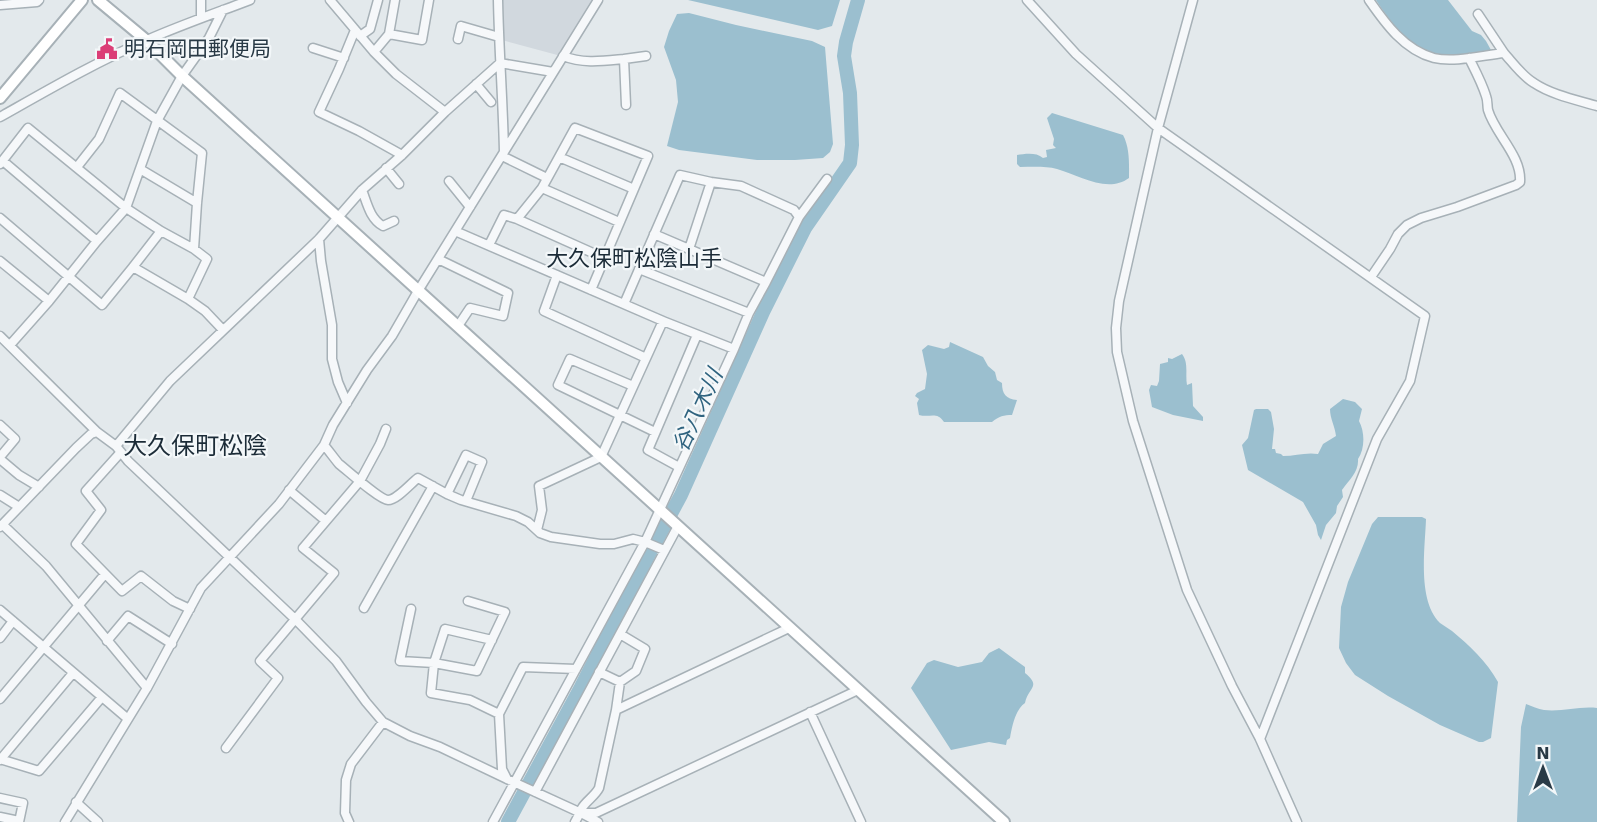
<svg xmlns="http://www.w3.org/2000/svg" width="1597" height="822" viewBox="0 0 1597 822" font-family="'DejaVu Sans','Noto Sans JP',sans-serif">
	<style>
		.built { fill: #d1d8de }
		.water { fill: #9bbfcf }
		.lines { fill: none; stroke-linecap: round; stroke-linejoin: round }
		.river { stroke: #9bbfcf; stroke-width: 14 }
		.street-casing { stroke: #a7b1b7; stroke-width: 11 }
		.secondary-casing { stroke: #a7b1b7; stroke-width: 14 }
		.street { stroke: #f6f8fa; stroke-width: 8 }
		.secondary { stroke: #fff; stroke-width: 10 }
		.labels { text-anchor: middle; stroke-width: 4.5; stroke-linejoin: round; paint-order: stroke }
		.poi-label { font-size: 21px; fill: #293a46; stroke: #f3f7f9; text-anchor: start }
		.neighbourhood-label { font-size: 22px; fill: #1b2b37; stroke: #f3f7f9 }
		.water-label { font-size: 22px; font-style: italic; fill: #2f637f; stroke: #f3f7f9 }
		.quarter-label { font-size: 24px; fill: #1b2b37; stroke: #f3f7f9 }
	</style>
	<rect width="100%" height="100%" fill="#e3e9ec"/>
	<path class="built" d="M501 0H595L561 56 502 40Z"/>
	<path class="water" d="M688 0H840L832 26 818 30Z
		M1376 0H1448L1472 31 1481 35 1486 41 1491 50C1475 53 1459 56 1443 55 1413 53 1391 23 1376 0Z
		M689 13 736 25 812 41 825 47 833 144 830 152 823 158 795 160H757L679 150 667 146 678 102 676 80 664 47 669 31 677 14Z
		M1052 113 1123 135C1130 148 1129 164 1129 178 1107 194 1079 175 1057 169 1046 166 1032 167 1020 167L1017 164V155C1025 154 1036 152 1043 158L1047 157 1046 150 1056 148 1053 145 1054 139 1047 118Z
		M950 342 983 357 988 366 995 372 997 380 1002 383C1002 394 1006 399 1017 400L1012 415C1004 415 999 416 992 422H944C937 411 930 418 919 415L917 403 919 399 915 396 917 393 925 389 927 374 922 350 928 345 944 349 949 347Z
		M1182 354C1189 363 1185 374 1187 385L1192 383 1193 406 1203 417V421L1173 415 1152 407 1149 390 1151 385 1157 386 1159 381 1160 364 1168 362V358L1172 359Z
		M1343 399 1355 402 1362 409 1359 421C1365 432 1365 449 1358 459 1359 472 1349 480 1342 490L1343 497 1337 506 1336 513 1326 525 1321 540 1318 535 1316 525 1303 502 1248 470 1242 445 1248 438 1254 410 1256 409H1268L1271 412 1274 429 1272 449H1275L1276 453 1281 454 1283 456C1295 456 1306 452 1318 454L1323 444 1336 436C1335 426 1330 419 1330 409Z
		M1378 517H1422L1426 519C1425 549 1417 600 1440 623 1444 626 1448 628 1452 631 1469 645 1487 662 1498 682L1491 738 1483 742H1479L1440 725 1388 696 1355 675 1346 663 1339 648 1341 607 1348 582 1372 524Z
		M999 648 1025 667V673C1042 687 1028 687 1025 703 1015 710 1012 727 1010 738L1007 740 1006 745 989 742 951 750 911 688 927 663 934 660 958 667 982 662 989 653Z
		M1526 704C1532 706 1538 709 1544 710 1562 712 1579 706 1597 708V822H1517L1521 727Z"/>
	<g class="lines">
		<path class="river" d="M508 822 581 687 647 558 681 495 764 310 805 228 850 163 852 145 850 93 844 56 846 42 858 0"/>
		<defs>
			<path id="street" d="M330 0 374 52 396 74 445 112
				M395 0 389 34 422 40 429 0
				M498 0C499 51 503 102 504 152
				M1027 0 1076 54 1158 128 1425 316 1410 381 1377 439 1260 739
				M1193 0 1158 128 1119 301 1116 328 1117 352 1133 421 1187 590 1232 686 1260 739 1297 822
				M1369 0C1385 23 1404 50 1434 58 1454 63 1484 55 1504 53 1513 63 1522 76 1534 83 1552 95 1577 100 1597 106
				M0 5 37 2 39 0
				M1478 14 1504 53
				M201 18V0
				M355 30 339 69 319 112 359 131 402 155
				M360 36 370 29 378 0
				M458 39 461 26 499 37
				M313 48 344 58
				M374 52 389 34
				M563 56C583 64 603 61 624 59L626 105
				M624 59 646 56
				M500 63 553 72
				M476 84 491 102
				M0 117C48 90 96 62 147 40 181 25 216 13 250 0
				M502 156 547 178
				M559 157 634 189
				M3 161 97 241
				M0 164 28 128 126 208 161 231 194 249
				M386 168 399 184
				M140 169 197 203
				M449 181 470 207
				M542 188 619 222
				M362 190C367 203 370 219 383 226L394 221
				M0 218 102 305 133 267 188 299 207 259 194 249 197 203 202 153 120 93 99 139 77 167
				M517 219 542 188 575 128 648 156 591 290
				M455 231 663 321 734 349
				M654 234 766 282
				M319 239 321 261 332 325V359L338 382 347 403
				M489 245 504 215 517 219 604 258
				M689 249 711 182
				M438 259 508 293 503 316 470 308 458 326
				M0 261 49 301
				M133 267 161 231
				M639 269 749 313
				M557 275 544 311 646 358
				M1371 277 1390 249 1398 234 1407 225 1421 218 1457 207 1516 185 1520 182C1522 156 1495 134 1488 110 1487 105 1488 101 1486 96 1482 83 1475 70 1469 58
				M188 299 205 311 223 330
				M624 304 680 175 711 182 741 186 794 210 799 217
				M0 336 97 432 116 446 128 461 296 620 336 661 366 702 383 722 410 736 440 747 507 779 581 813 598 822
				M10 345 49 301 97 241 126 208 157 121 182 76 209 38 223 10
				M633 386 570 359 558 385 655 432
				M0 425 15 439 0 457
				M324 445C329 451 334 458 339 464 347 470 380 500 388 500 397 500 411 483 418 478L447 494 461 500 516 516 528 522 540 533 551 537 600 544H614L633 539 645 542 664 550
				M116 446 170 381 319 239 362 190 402 155 445 112 500 63
				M121 452 86 491 101 510 76 544 122 591 141 576 173 601 190 609
				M0 459 19 475 39 487
				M679 467 648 450 697 335
				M289 490 326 521
				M447 494 466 455 482 462 466 501
				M0 495 19 507
				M3 525 46 566 147 688
				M0 527 76 448 91 434 97 432
				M537 530 542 510 539 486 601 457 663 321
				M364 608 433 486
				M411 609 400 661 434 663 477 671 505 612 468 601
				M0 610 128 719
				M0 638 13 621
				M492 640 445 629 434 663 431 693 470 700 499 714
				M107 641 128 616 172 644
				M599 672 620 682
				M0 699 105 574
				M616 710 620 682 636 671 645 649 620 634
				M810 712 861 822
				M226 748 278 678 260 661 334 573 303 548 360 481 380 444 386 429
				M0 759 39 771 102 697
				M0 760 73 673
				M507 779 502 769 499 714 523 667 576 669
				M535 792 678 526
				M0 798 23 803 19 822
				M76 802 98 822
				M583 813H596L858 690
				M0 817 19 821
				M65 822 147 688 201 588 279 504 324 445 333 425 367 370 392 336 418 291 598 0
				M349 822 345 813 346 780 351 764 383 722
				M493 822 645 542 734 349 749 313 766 282 799 217 827 179
				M575 822C578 817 580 813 582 808 586 801 595 796 599 788L616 710 789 628"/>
			<path id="secondary" d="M98 0 146 40 182 76 1004 822
				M0 98 82 0"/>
		</defs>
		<use href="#street" class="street-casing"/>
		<use href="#secondary" class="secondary-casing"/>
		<use href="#street" class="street"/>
		<use href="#secondary" class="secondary"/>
	</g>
	<defs>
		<symbol id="civic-bare" viewBox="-9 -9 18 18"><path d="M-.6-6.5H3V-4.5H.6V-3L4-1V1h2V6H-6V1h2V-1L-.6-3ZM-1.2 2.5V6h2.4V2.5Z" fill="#db3e77" stroke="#f3f7f9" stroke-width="2.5" paint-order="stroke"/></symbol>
	</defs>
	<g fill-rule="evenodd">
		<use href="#civic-bare" x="92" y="34" width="30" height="30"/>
	</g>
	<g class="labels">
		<g class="poi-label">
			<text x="124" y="56">明石岡田郵便局</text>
		</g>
		<g class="neighbourhood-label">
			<text x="634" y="266">大久保町松陰山手</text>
		</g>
		<g class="water-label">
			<text transform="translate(697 410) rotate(-65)" y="8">谷八木川</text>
		</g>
		<g class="quarter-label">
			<text x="195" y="454">大久保町松陰</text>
		</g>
	</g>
	<g transform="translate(1543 768)" stroke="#f3f7f9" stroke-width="4.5" paint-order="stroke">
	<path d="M0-4.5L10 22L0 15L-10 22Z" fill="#293a46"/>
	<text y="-9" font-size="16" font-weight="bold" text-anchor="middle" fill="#293a46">N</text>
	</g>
</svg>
